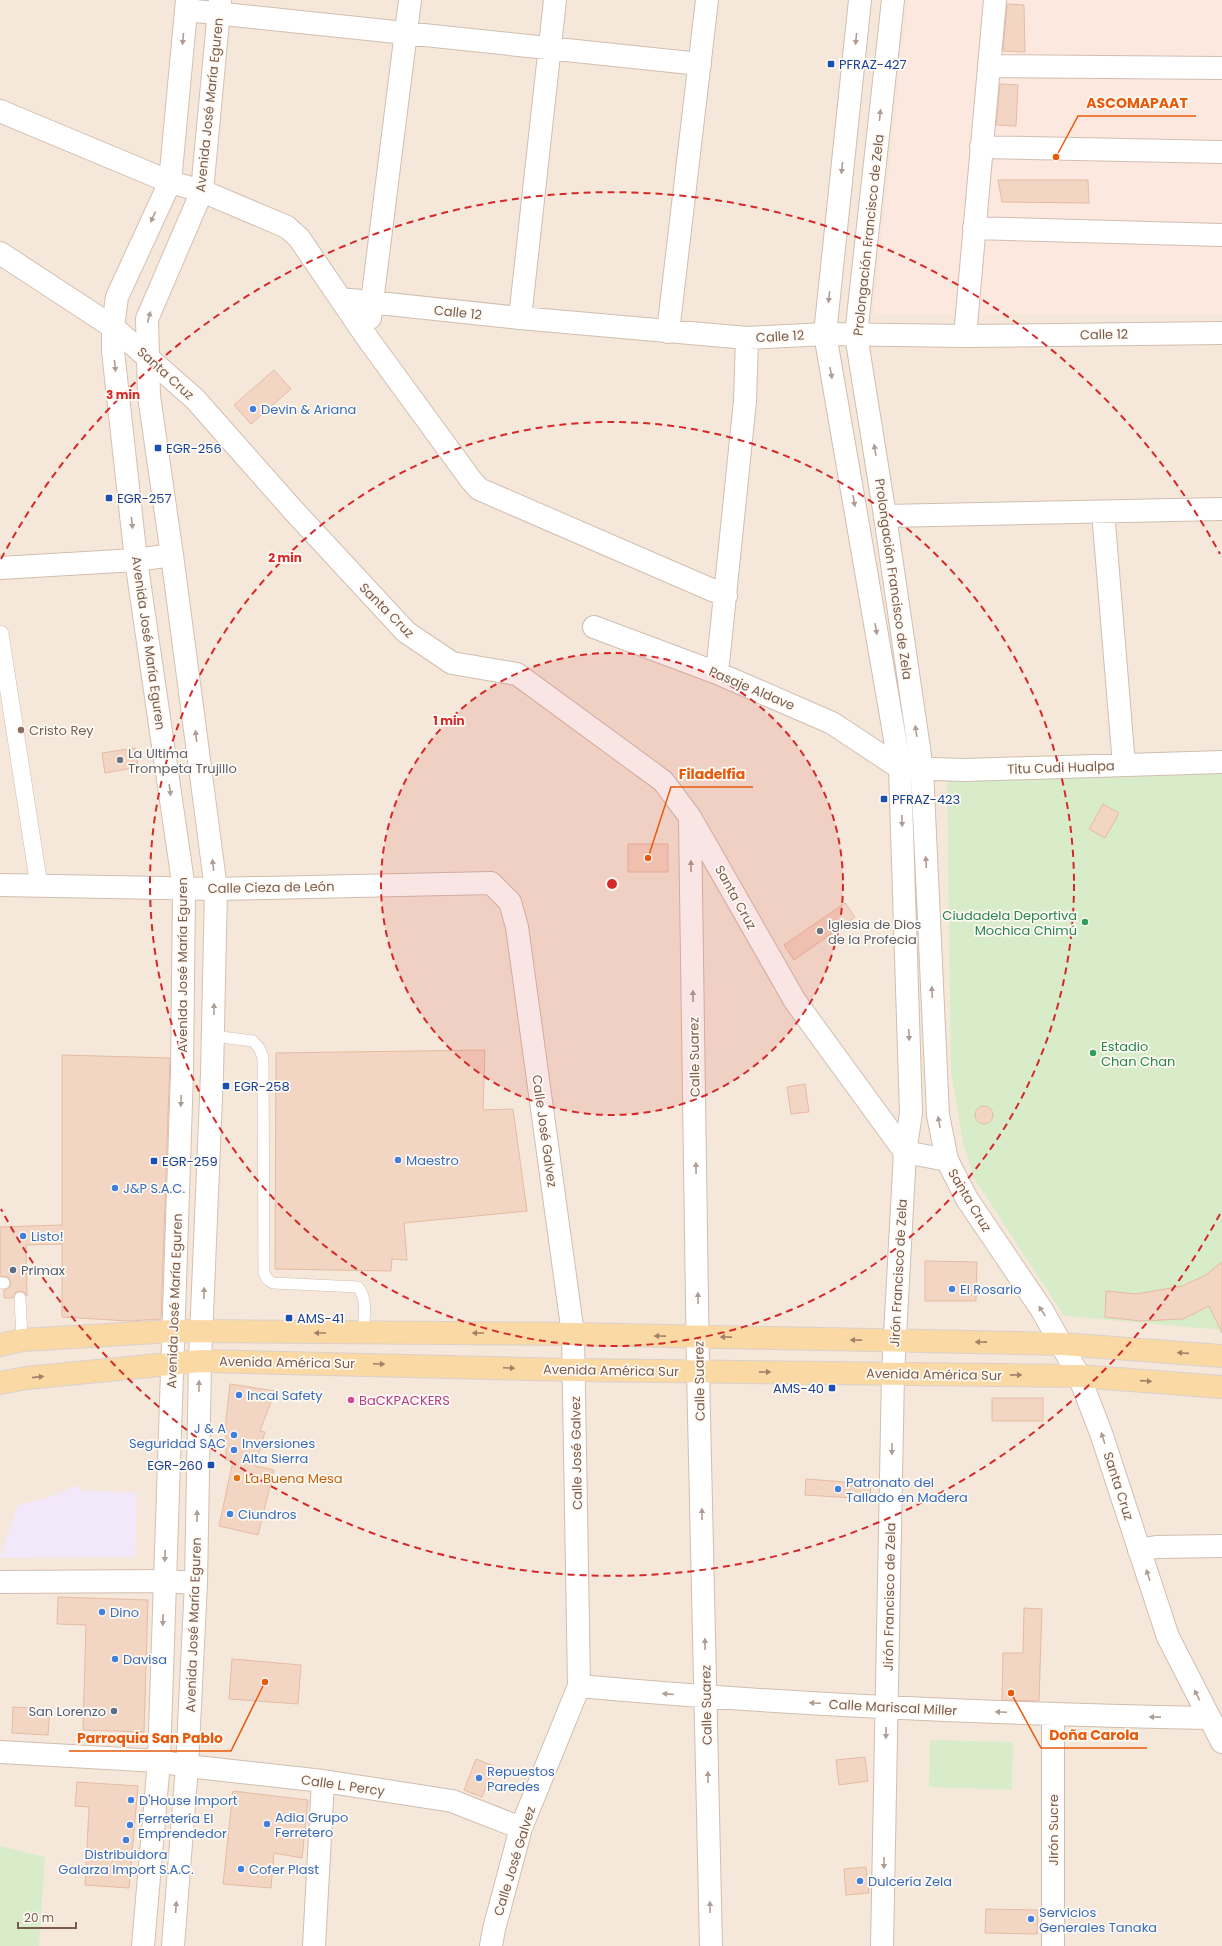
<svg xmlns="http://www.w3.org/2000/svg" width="1222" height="1946" viewBox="0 0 1222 1946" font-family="Poppins,sans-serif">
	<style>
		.residential { fill: #f5e8da }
		.commercial { fill: #fde8e0 }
		.education { fill: #f3e8fa }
		.green { fill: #d8ecc9 }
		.building { fill: #f3d5c3; stroke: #e6bba3 }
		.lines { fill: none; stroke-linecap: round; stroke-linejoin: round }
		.service-casing { stroke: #d1beb0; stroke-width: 12 }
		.pedestrian-casing { stroke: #d1beb0; stroke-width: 18 }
		.minor-casing { stroke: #d1beb0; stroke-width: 24 }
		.tertiary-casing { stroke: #d1beb0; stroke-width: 24 }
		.secondary-casing { stroke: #d6c0b0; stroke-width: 24 }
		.primary-casing { stroke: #dad1cd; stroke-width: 24 }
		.service { stroke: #fff; stroke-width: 11 }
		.pedestrian { stroke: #fff; stroke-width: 17 }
		.minor { stroke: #fff; stroke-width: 22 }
		.tertiary { stroke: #fff; stroke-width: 22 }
		.secondary { stroke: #fff; stroke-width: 22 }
		.primary { stroke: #fbd9a5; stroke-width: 22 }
		.oneway { fill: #af9d94 }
		.oneway2 { fill: #a18267 }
		.ring { fill: none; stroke: #d62828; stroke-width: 2; stroke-dasharray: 7 5 }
		.transit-dot { fill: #1a4fb4; stroke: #fffaf3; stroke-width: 1.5 }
		.shop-dot { fill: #3f7fe0; stroke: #fffaf3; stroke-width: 1.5 }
		.education-dot { fill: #8d6e63; stroke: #fffaf3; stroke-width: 1.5 }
		.worship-dot { fill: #6b7280; stroke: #fffaf3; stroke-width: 1.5 }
		.leisure-dot { fill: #2e9e5b; stroke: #fffaf3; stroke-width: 1.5 }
		.service-dot { fill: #5c6f8a; stroke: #fffaf3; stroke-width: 1.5 }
		.hotel-dot { fill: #d1479c; stroke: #fffaf3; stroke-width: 1.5 }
		.food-dot { fill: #e8710a; stroke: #fffaf3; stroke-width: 1.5 }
		.labels { text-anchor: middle; stroke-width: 3.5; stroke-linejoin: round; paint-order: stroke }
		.transit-label { font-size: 13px; fill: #164399; stroke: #fffaf3; text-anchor: start }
		.street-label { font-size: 13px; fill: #7a5c4d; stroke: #fffaf3 }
		.shop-label { font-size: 13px; fill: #366cbe; stroke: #fffaf3; text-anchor: start }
		.education-label { font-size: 13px; fill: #785e54; stroke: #fffaf3; text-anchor: start }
		.worship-label { font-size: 13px; fill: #5b616d; stroke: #fffaf3; text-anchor: start }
		.leisure-label { font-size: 13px; fill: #27864d; stroke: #fffaf3; text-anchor: end }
		.service-label { font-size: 13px; fill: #4e5e75; stroke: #fffaf3; text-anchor: start }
		.hotel-label { font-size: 13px; fill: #b23c85; stroke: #fffaf3; text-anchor: start }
		.food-label { font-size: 13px; fill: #c56008; stroke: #fffaf3; text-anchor: start }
		.centre { fill: #d62828; stroke: #fffaf3; stroke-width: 2 }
		.ring-label { font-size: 12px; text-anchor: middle; font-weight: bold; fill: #d62828; stroke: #fffaf3; stroke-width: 3.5; stroke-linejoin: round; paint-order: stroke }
		.leader { fill: none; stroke: #e8590c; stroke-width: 1.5 }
		.callout-dot { fill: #e8590c; stroke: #fffaf3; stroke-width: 1.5 }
		.callout-label { font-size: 14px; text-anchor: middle; font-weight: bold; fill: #e8590c; stroke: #fffaf3; stroke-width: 3.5; stroke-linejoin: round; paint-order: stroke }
	</style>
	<rect width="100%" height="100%" fill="#fdf6ec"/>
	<path class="residential" d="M0 0H1222V1946H0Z"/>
	<path class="commercial" d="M908 0H1222V314H873Z"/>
	<path class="education" d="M77 1485 80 1490 137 1493 135 1557 0 1558 18 1505 50 1497Z"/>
	<path class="green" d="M1222 770V1330L1064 1316 974 1178 963 1143 951 1071 947 774Z
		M930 1740 1013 1742 1012 1790 929 1787Z
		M0 1846 45 1857 39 1946H0Z"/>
	<path class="building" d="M1007 4 1024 5 1025 52 1003 51Z
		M1000 84 1018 85 1016 126 996 125Z
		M998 180H1088L1089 203 1002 202Z
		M274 370 291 389 251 424 234 405Z
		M135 748 138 767 105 773 102 753Z
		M1103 804 1119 813 1105 838 1089 829Z
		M628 844H668V872H628Z
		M845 903 855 917 794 960 784 945Z
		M485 1050 483 1110 513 1109 527 1211 404 1223 407 1260 392 1259 391 1271 275 1269 276 1053Z
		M62 1055 170 1058 161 1319 129 1321 62 1317V1244L26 1245 27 1296 24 1292 19 1291 16 1292 13 1298H4V1290L10 1287 11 1283 8 1277 0 1276V1227L62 1225Z
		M805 1084 809 1112 791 1114 787 1087Z
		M975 1115a9 9 0 1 1 18 0a9 9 0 1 1-18 0Z
		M925 1261 977 1262 976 1301H925Z
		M1222 1262V1333L1209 1306 1183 1319 1140 1321 1105 1317 1106 1291 1137 1294 1182 1286 1204 1276Z
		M230 1384 275 1391 260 1431 265 1432 255 1466 274 1470 258 1535 219 1526 233 1461 226 1460V1421Z
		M992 1398H1043V1421H992Z
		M806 1479 871 1484 870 1499 805 1495Z
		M58 1597 148 1600 144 1732 83 1730 86 1625 57 1624Z
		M1024 1608 1042 1609 1039 1701 1002 1700 1003 1653H1023Z
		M232 1659 301 1665 298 1704 229 1699Z
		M13 1707 50 1709 48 1735 12 1733Z
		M865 1757 868 1781 839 1785 836 1760Z
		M476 1759 494 1766 482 1797 464 1790Z
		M77 1782 138 1786 129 1888 85 1885 89 1807 75 1806Z
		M233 1791 308 1800 302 1858 274 1853 271 1888 223 1884Z
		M866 1867 869 1893 846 1895 844 1869Z
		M986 1909 1038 1910 1037 1934 985 1933Z"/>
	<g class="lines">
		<defs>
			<path id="service" d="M213 1036 253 1041 259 1048 263 1057 264 1273 267 1279 273 1283 358 1287C368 1299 364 1318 363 1332
				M0 1283H4
				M20 1298 22 1340"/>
			<path id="pedestrian" d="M0 634 39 886"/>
			<path id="minor" d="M186 10 700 64
				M989 66 1222 68
				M0 111 170 182 202 191 287 227 299 238 368 339 471 480 479 489 726 596
				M981 147 1222 152
				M974 228 1222 235
				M0 253 113 327 195 399 293 510 406 632 452 663 517 674 663 781 690 817 795 1001 905 1152 947 1160
				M341 299 520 318 747 338 825 334 965 336 1222 333
				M370 318 410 0
				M520 318 555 0
				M668 332 707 0
				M965 336 995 0
				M1103 512 1124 765
				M885 516 1222 509
				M0 568 136 560 172 555
				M594 627 717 673 832 723 900 768 965 770 1222 762
				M717 673 745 401 747 338
				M690 820 698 1371 711 1946
				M0 885 216 889 491 883 510 902 517 927 573 1334 579 1686 521 1828 494 1929 491 1946
				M1139 1550 1156 1547 1222 1546
				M0 1582 164 1581 196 1583
				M579 1686C788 1705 998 1714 1208 1718
				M0 1752 159 1761 187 1766 323 1781 452 1801 521 1828
				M314 1946 323 1781
				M882 1946 893 1373
				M1053 1946V1715"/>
			<path id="tertiary" d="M860 0 825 334 900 768 911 1113 905 1152 893 1373
				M893 0 856 335 885 516 922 769 938 1115 947 1160 967 1199 1042 1310 1079 1376 1101 1433 1168 1637 1222 1742"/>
			<path id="secondary" d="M143 1946 159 1761 182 1073 184 889 136 560 113 351V327L117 297 170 182 187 0
				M173 1946 187 1766 196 1583 200 1361 212 1074 216 889 172 555 149 396 147 319 202 191 220 0"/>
			<path id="primary" d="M0 1345 22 1340 174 1331 573 1334 1062 1344 1222 1356
				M0 1383 26 1378 200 1361 575 1370 1079 1376 1222 1387"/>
		</defs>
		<use href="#service" class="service-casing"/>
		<use href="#pedestrian" class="pedestrian-casing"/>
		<use href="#minor" class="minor-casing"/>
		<use href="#tertiary" class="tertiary-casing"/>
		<use href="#secondary" class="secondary-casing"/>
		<use href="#primary" class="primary-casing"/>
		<use href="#service" class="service"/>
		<use href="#pedestrian" class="pedestrian"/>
		<use href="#minor" class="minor"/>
		<use href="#tertiary" class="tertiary"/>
		<use href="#secondary" class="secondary"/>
		<use href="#primary" class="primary"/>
	</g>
	<defs><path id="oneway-solid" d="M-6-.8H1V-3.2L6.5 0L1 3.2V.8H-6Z"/></defs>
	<g class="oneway">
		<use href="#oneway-solid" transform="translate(183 39) rotate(95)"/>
		<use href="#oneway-solid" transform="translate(856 39) rotate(96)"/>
		<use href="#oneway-solid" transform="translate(880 115) rotate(-84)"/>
		<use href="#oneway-solid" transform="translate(842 168) rotate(96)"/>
		<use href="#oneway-solid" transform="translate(153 217) rotate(115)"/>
		<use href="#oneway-solid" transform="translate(829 297) rotate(96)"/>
		<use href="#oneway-solid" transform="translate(149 317) rotate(-75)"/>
		<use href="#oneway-solid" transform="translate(115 366) rotate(84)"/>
		<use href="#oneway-solid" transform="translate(831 373) rotate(80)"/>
		<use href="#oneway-solid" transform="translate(875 450) rotate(-99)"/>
		<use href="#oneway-solid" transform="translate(854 501) rotate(80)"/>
		<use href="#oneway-solid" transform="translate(132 523) rotate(84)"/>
		<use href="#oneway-solid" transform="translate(876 629) rotate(80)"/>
		<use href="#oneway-solid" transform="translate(916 731) rotate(-98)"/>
		<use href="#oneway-solid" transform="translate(196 736) rotate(-97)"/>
		<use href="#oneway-solid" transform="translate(170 790) rotate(82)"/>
		<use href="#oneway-solid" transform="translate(902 821) rotate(88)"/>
		<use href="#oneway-solid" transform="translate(926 862) rotate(-93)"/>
		<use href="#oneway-solid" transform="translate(213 865) rotate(-97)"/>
		<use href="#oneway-solid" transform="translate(691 866) rotate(-91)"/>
		<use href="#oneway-solid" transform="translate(932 992) rotate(-93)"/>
		<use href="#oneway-solid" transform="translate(693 996) rotate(-91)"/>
		<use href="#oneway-solid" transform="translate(214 1009) rotate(-89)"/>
		<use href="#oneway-solid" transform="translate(909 1035) rotate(88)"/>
		<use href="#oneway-solid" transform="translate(181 1101) rotate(92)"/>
		<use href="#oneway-solid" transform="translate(939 1122) rotate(-101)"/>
		<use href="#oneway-solid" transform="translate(696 1168) rotate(-91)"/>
		<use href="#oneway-solid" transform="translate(204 1293) rotate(-88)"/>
		<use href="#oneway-solid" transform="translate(698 1298) rotate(-91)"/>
		<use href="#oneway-solid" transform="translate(1042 1311) rotate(-123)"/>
		<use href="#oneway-solid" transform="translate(199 1386) rotate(-89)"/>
		<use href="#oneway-solid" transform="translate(1103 1438) rotate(-108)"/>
		<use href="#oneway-solid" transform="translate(892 1449) rotate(91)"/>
		<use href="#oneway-solid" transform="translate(702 1514) rotate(-91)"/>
		<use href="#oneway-solid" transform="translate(197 1516) rotate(-89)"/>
		<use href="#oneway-solid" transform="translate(165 1556) rotate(92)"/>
		<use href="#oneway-solid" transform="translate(1148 1575) rotate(-108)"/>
		<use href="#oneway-solid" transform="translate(163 1620) rotate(92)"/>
		<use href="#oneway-solid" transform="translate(705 1644) rotate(-91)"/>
		<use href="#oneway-solid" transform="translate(668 1694) rotate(-175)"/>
		<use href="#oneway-solid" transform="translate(1197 1695) rotate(-116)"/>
		<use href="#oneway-solid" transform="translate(815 1703) rotate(-177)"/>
		<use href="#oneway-solid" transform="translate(1001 1712) rotate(-177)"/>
		<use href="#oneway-solid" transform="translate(1155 1717) rotate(-179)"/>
		<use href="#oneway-solid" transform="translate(886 1733) rotate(91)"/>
		<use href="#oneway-solid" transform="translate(708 1777) rotate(-91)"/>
		<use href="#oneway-solid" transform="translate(884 1863) rotate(91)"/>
		<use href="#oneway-solid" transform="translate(176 1907) rotate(-86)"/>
		<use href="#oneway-solid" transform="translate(710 1907) rotate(-91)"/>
	</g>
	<g class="oneway2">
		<use href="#oneway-solid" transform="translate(320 1333) rotate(-180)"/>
		<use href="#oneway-solid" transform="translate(478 1333) rotate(-180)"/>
		<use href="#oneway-solid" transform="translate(660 1336) rotate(-179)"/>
		<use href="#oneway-solid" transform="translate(726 1337) rotate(-179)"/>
		<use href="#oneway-solid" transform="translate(856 1340) rotate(-179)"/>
		<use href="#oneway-solid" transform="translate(981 1342) rotate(-179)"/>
		<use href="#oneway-solid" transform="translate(1183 1353) rotate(-176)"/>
		<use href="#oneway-solid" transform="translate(379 1364) rotate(2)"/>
		<use href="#oneway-solid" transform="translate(509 1368) rotate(2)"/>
		<use href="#oneway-solid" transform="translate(765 1372) rotate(1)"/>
		<use href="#oneway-solid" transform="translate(1016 1375) rotate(1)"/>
		<use href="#oneway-solid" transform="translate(38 1377) rotate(-6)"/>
		<use href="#oneway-solid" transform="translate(1146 1381) rotate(4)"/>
	</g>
	<circle cx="612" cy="884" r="231" fill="#d62828" fill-opacity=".12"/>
	<g class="ring">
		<circle cx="612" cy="884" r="231"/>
		<circle cx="612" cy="884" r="462"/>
		<path d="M1220 1214A692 692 0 0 1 1 1209M1 559A692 692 0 0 1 1220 554"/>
	</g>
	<g class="transit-dot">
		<rect x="827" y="60" width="8" height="8" rx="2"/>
		<rect x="154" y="444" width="8" height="8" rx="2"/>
		<rect x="105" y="494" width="8" height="8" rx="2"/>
		<rect x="880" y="795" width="8" height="8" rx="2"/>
		<rect x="222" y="1082" width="8" height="8" rx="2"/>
		<rect x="150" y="1157" width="8" height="8" rx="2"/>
		<rect x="285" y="1314" width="8" height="8" rx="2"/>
		<rect x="828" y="1384" width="8" height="8" rx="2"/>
		<rect x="207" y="1461" width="8" height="8" rx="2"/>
	</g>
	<g class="shop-dot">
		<circle cx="253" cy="409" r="4"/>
		<circle cx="398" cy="1160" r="4"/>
		<circle cx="115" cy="1188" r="4"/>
		<circle cx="23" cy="1236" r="4"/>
		<circle cx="952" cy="1289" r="4"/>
		<circle cx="239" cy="1395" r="4"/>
		<circle cx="234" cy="1435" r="4"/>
		<circle cx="234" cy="1450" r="4"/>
		<circle cx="838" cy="1489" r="4"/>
		<circle cx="230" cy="1514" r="4"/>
		<circle cx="102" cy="1612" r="4"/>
		<circle cx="115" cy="1659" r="4"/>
		<circle cx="479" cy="1778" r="4"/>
		<circle cx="131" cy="1800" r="4"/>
		<circle cx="267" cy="1824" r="4"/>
		<circle cx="130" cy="1825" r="4"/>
		<circle cx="126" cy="1840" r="4"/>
		<circle cx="241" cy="1869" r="4"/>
		<circle cx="860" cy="1881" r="4"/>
		<circle cx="1031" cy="1919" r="4"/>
	</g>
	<circle class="education-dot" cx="21" cy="730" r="4"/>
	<g class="worship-dot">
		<circle cx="120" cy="760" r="4"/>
		<circle cx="820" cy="931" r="4"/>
	</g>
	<g class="leisure-dot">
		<circle cx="1085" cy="922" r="4"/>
		<circle cx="1093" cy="1053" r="4"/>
	</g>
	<g class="service-dot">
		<circle cx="13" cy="1270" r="4"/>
		<circle cx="114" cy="1711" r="4"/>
	</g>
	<circle class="hotel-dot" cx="351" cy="1400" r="4"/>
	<circle class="food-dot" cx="237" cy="1478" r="4"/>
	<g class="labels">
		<g class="transit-label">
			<text x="839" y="69">PFRAZ-427</text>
			<text x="166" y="453">EGR-256</text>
			<text x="117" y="503">EGR-257</text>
			<text x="892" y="804">PFRAZ-423</text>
			<text x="234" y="1091">EGR-258</text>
			<text x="162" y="1166">EGR-259</text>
			<text x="297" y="1323">AMS-41</text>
			<text x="824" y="1393" text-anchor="end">AMS-40</text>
			<text x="203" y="1470" text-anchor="end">EGR-260</text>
		</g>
		<g class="street-label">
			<text transform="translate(209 105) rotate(-84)" y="5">Avenida José María Eguren</text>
			<text transform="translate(868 235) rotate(-84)" y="5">Prolongación Francisco de Zela</text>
			<text transform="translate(458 312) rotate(6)" y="5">Calle 12</text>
			<text transform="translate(1104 334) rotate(-1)" y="5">Calle 12</text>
			<text transform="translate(780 336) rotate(-3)" y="5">Calle 12</text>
			<text transform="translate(166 373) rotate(42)" y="5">Santa Cruz</text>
			<text transform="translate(894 579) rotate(82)" y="5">Prolongación Francisco de Zela</text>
			<text transform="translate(387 610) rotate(45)" y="5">Santa Cruz</text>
			<text transform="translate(149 643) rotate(82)" y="5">Avenida José María Eguren</text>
			<text transform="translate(752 688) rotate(23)" y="5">Pasaje Aldave</text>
			<text transform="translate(1061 767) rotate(-2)" y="5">Titu Cudi Hualpa</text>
			<text transform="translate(271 887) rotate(-1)" y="5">Calle Cieza de León</text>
			<text transform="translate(736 897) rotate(61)" y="5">Santa Cruz</text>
			<text transform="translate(182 965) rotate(-90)" y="5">Avenida José María Eguren</text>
			<text transform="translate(694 1057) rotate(-91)" y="5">Calle Suarez</text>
			<text transform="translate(545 1131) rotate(82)" y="5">Calle José Galvez</text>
			<text transform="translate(970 1200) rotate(59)" y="5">Santa Cruz</text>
			<text transform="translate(898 1273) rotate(-87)" y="5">Jirón Francisco de Zela</text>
			<text transform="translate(174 1301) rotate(-88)" y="5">Avenida José María Eguren</text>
			<text transform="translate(287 1362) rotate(1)" y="5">Avenida América Sur</text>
			<text transform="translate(611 1370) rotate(1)" y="5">Avenida América Sur</text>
			<text transform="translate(934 1374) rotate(1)" y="5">Avenida América Sur</text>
			<text transform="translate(699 1381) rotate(-91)" y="5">Calle Suarez</text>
			<text transform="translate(576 1453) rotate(-91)" y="5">Calle José Galvez</text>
			<text transform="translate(1119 1486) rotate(72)" y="5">Santa Cruz</text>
			<text transform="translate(889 1597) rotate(-89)" y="5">Jirón Francisco de Zela</text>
			<text transform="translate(193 1625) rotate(-88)" y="5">Avenida José María Eguren</text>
			<text transform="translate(706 1705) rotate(-91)" y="5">Calle Suarez</text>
			<text transform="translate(893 1707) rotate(3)" y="5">Calle Mariscal Miller</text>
			<text transform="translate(343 1785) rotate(8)" y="5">Calle L. Percy</text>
			<text transform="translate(1053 1830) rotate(-90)" y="5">Jirón Sucre</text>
			<text transform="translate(514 1861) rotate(-73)" y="5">Calle José Galvez</text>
		</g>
		<g class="shop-label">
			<text x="261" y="414">Devin &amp; Ariana</text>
			<text x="406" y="1165">Maestro</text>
			<text x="123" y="1193">J&amp;P S.A.C.</text>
			<text x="31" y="1241">Listo!</text>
			<text x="960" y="1294">El Rosario</text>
			<text x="247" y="1400">Incal Safety</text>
			<text x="226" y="1433" text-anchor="end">J &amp; A<tspan x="226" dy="15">Seguridad SAC</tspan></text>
			<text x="242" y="1448">Inversiones<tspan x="242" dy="15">Alta Sierra</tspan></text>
			<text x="846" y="1487">Patronato del<tspan x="846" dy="15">Tallado en Madera</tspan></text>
			<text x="238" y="1519">Ciundros</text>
			<text x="110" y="1617">Dino</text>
			<text x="123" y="1664">Davisa</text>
			<text x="487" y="1776">Repuestos<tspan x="487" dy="15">Paredes</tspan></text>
			<text x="139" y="1805">D'House Import</text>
			<text x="275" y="1822">Adia Grupo<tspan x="275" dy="15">Ferretero</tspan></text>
			<text x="138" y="1823">Ferretería El<tspan x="138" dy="15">Emprendedor</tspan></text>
			<text x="126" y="1859" text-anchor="middle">Distribuidora<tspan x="126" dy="15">Galarza Import S.A.C.</tspan></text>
			<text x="249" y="1874">Cofer Plast</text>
			<text x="868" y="1886">Dulcería Zela</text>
			<text x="1039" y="1917">Servicios<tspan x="1039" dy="15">Generales Tanaka</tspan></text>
		</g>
		<g class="education-label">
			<text x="29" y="735">Cristo Rey</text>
		</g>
		<g class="worship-label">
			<text x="128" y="758">La Ultima<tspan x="128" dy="15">Trompeta Trujillo</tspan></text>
			<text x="828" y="929">Iglesia de Dios<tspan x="828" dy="15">de la Profecia</tspan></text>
		</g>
		<g class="leisure-label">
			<text x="1077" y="920">Ciudadela Deportiva<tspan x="1077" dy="15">Mochica Chimú</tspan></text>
			<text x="1101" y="1051" text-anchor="start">Estadio<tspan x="1101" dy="15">Chan Chan</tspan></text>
		</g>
		<g class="service-label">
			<text x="21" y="1275">Primax</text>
			<text x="106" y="1716" text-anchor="end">San Lorenzo</text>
		</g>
		<g class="hotel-label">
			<text x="359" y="1405">BaCKPACKERS</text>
		</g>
		<g class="food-label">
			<text x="245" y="1483">La Buena Mesa</text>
		</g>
	</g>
	<circle cx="612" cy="884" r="6" class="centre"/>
	<g class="ring-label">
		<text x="123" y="399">3 min</text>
		<text x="285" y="562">2 min</text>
		<text x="449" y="725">1 min</text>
	</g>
	<path class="leader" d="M1056 157L1078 116H1196M648 858L671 787H753M1011 1693L1041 1748H1147M265 1682L231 1751H69"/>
	<g class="callout-dot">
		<circle cx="1056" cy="157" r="4"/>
		<circle cx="648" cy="858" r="4"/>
		<circle cx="1011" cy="1693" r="4"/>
		<circle cx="265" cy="1682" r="4"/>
	</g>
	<g class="callout-label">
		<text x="1137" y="108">ASCOMAPAAT</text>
		<text x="712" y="779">Filadelfia</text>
		<text x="1094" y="1740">Doña Carola</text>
		<text x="150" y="1743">Parroquia San Pablo</text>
	</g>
	<path d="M18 1922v6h58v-6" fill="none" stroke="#7a5c4d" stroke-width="2"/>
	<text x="24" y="1922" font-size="12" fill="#7a5c4d" stroke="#fffaf3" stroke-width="3" paint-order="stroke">20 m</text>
</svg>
